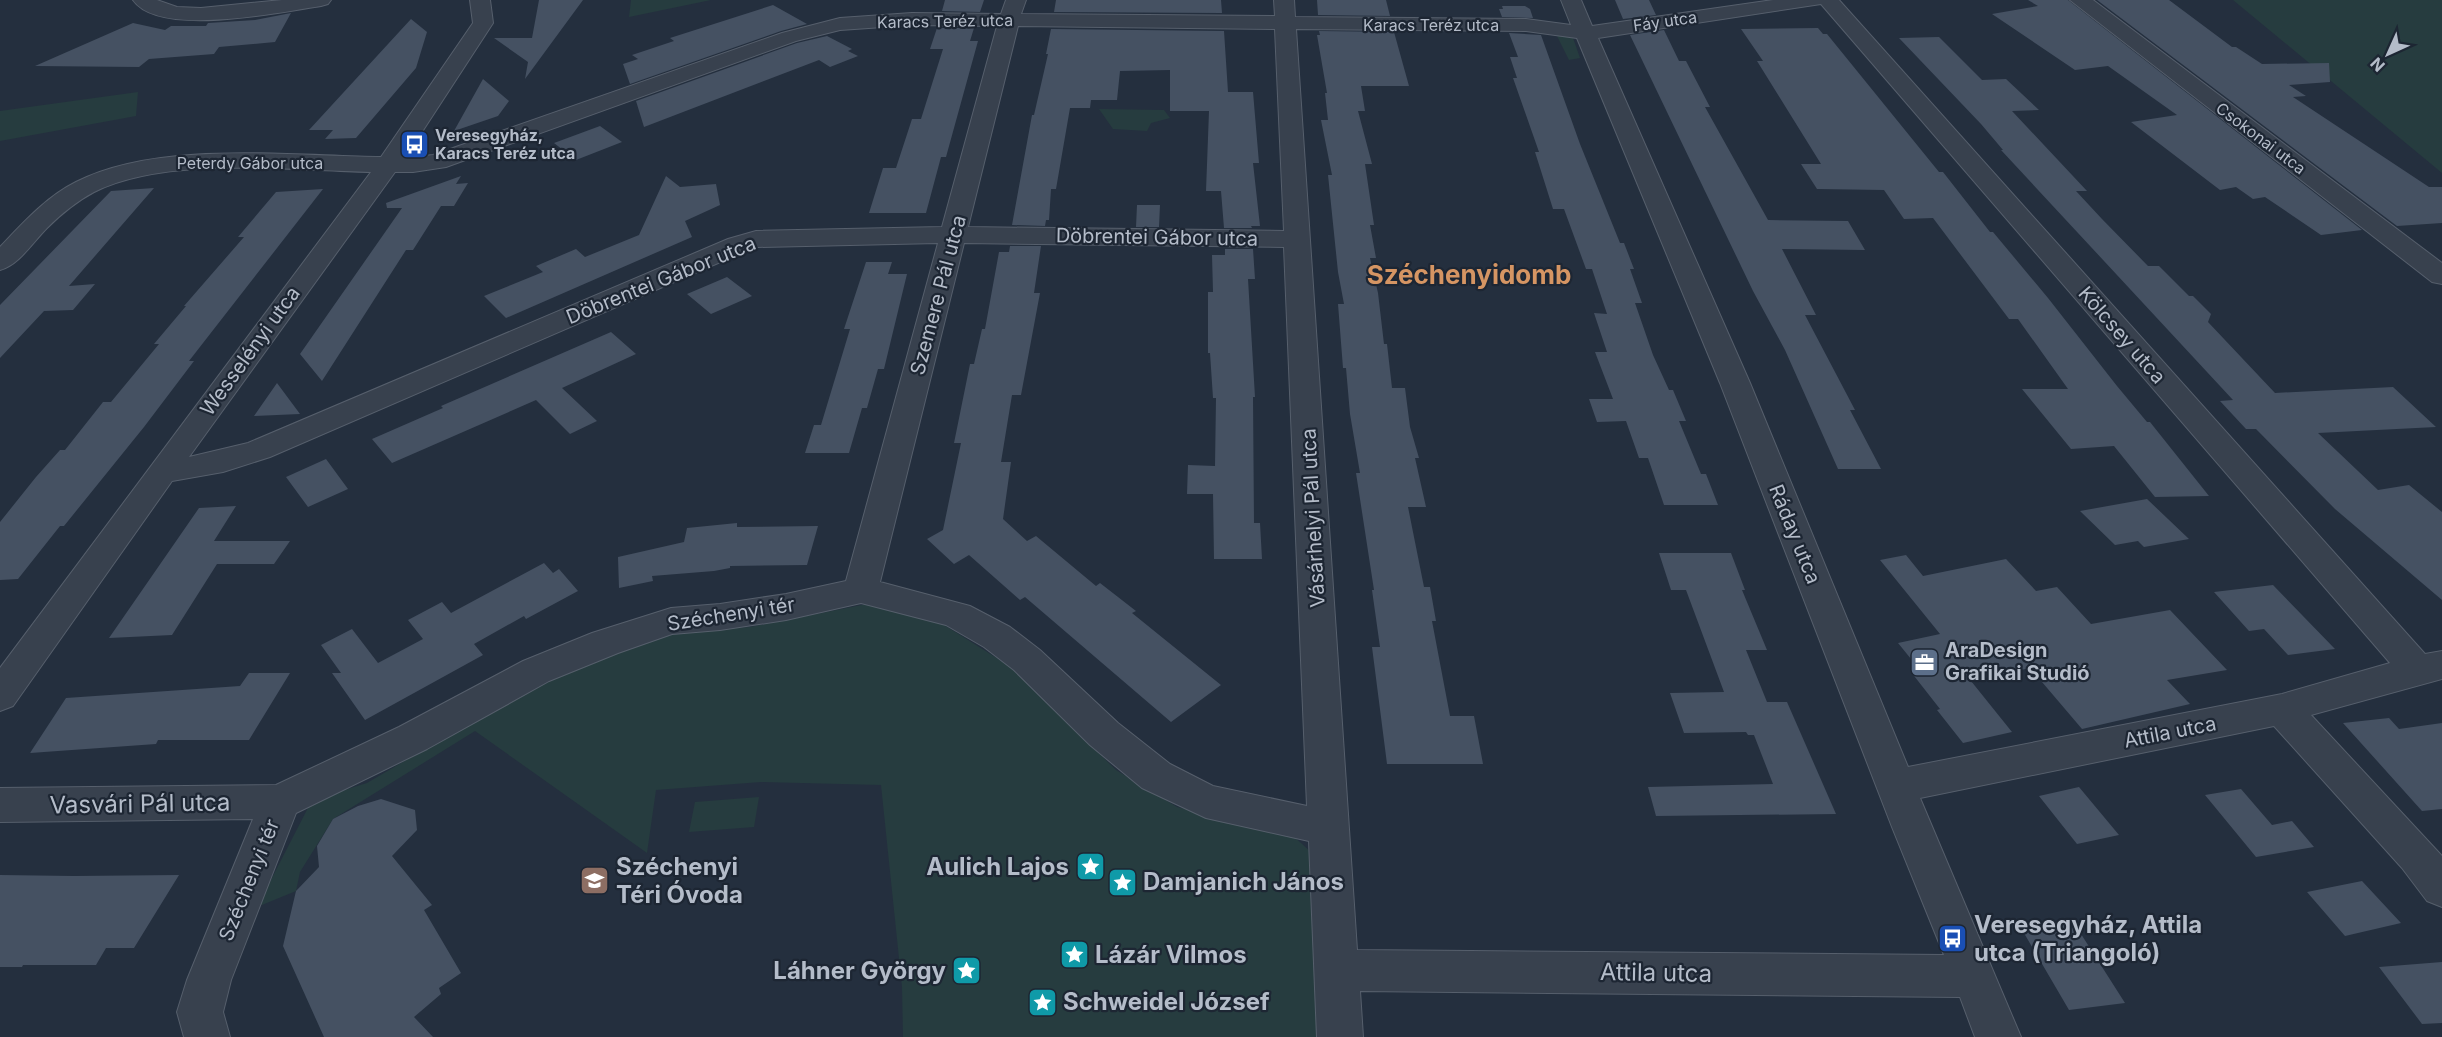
<svg xmlns="http://www.w3.org/2000/svg" width="2442" height="1037" viewBox="0 0 2442 1037" font-family="Inter,sans-serif">
	<style>
		.green { fill: #263c3f }
		.building { fill: #455162 }
		.lines { fill: none; stroke-linecap: round; stroke-linejoin: round }
		.minor-casing { stroke: #565f6c; stroke-width: 2 }
		.minor { fill: #38414e; fill-rule: evenodd }
		.labels { text-anchor: middle; stroke-width: 4.5; stroke-linejoin: round; paint-order: stroke }
		.far-street-label { font-size: 16px; fill: #b4bcc9; stroke: #1d2633 }
		.far-poi-label { font-size: 16px; font-weight: bold; fill: #b4bcc9; stroke: #1d2633; text-anchor: start }
		.street-label { font-size: 20px; fill: #b4bcc9; stroke: #1d2633 }
		.poi-label { font-size: 20px; font-weight: bold; fill: #b4bcc9; stroke: #1d2633; text-anchor: start }
		.near-street-label { font-size: 24px; fill: #b4bcc9; stroke: #1d2633 }
		.near-poi-label { font-size: 24px; font-weight: bold; fill: #b4bcc9; stroke: #1d2633; text-anchor: start }
		.district-label { font-size: 26px; font-weight: bold; fill: #d59563; stroke: #1d2633 }
	</style>
	<rect width="100%" height="100%" fill="#242f3e"/>
	<path class="green" d="M631 0H711L629 17Z
		M2233 0H2442V173Z
		M1556 34 1572 35 1580 58 1569 60Z
		M138 92 136 116 0 141V111Z
		M1099 109 1164 110 1170 118 1151 123 1147 131 1113 129Z
		M872 603 941 623 1011 667 1116 770 1177 807 1291 834 1312 853 1325 1037H903L902 987 881 785 761 782 656 790 647 853 475 731 333 819 300 872 296 891 257 907 312 800 367 783 529 688 671 632 750 627Z
		M759 797 754 827 689 832 695 802Z"/>
	<path class="building" d="M539 0H583L525 79 528 62 494 38H532Z
		M945 0H984L980 12 942 11Z
		M1056 0H1221L1222 13 1054 12Z
		M1317 0H1386L1390 16 1318 15Z
		M1615 0H1649L1656 15 1623 19Z
		M2028 0H2068L2362 230 2321 235 2265 197 2253 199 2236 187 2220 190 2131 122 2177 115 2108 66 2075 70 1992 14 2038 6Z
		M2097 0H2169L2232 47H2236L2262 64 2329 63 2330 82 2289 85 2306 96 2293 97 2429 187H2442V223L2397 226Z
		M773 5 807 24 781 31 630 84 623 64 638 59 632 55 674 41 670 38Z
		M1502 6H1525L1530 9 1533 18 1502 17 1499 9H1503Z
		M291 13 275 42 219 47 214 54 149 59 139 67 35 66 133 23 165 30 171 26H206L208 23 255 20Z
		M411 19 427 32 416 68 356 138 325 139 333 130H309Z
		M937 28H974L970 41H978L946 157H941L926 213H869L883 168H896L912 119H921L943 49H930Z
		M1818 28 1823 34H1827L1939 172H1943L1990 232H1993L2048 298 2117 386 2147 422H2150L2209 496 2155 497 2114 446 2071 449 2022 389H2068L2018 319H2009L1933 218 1904 219 1884 190 1817 189 1801 164H1821L1757 61H1763L1741 29Z
		M1051 29 1224 31 1228 92H1253L1259 163H1253L1260 226H1251L1252 228H1224L1221 191H1206L1209 111H1170V70L1120 71 1117 100H1091L1090 108H1070L1056 189H1051L1049 220H1046L1045 226 1012 225 1032 115H1034L1048 54H1046Z
		M1664 30 1679 61H1686L1710 107H1705L1768 220 1848 221 1865 250 1782 249 1816 315H1805L1855 410H1850L1881 469H1838L1785 350 1753 291 1630 35Z
		M1319 31 1394 32 1409 86H1361L1365 111H1358L1372 164H1365L1374 225H1370L1376 258H1370L1378 293 1384 344H1387L1392 388H1405L1410 427 1419 458H1415L1426 507H1408L1424 587H1430L1436 621H1432L1450 716H1474L1483 764H1387L1372 647H1380L1372 590H1374L1356 473H1360L1350 414 1346 368H1343L1338 304H1344L1338 272 1328 175H1332L1321 120H1328L1325 93H1327L1317 35H1320Z
		M1509 33 1541 35 1580 144 1620 243H1624L1634 269H1630L1642 303H1635L1653 355 1669 390H1673L1686 421H1679L1701 474H1706L1718 505H1664L1648 458H1639L1626 421 1597 422 1589 399H1613L1595 352H1607L1594 313 1607 314 1592 269H1586L1564 209H1553L1535 152H1539L1513 78H1517L1510 57H1518Z
		M827 36 852 49 848 51 858 56 830 67 819 60 644 127 636 101 797 43Z
		M1939 37 1982 80 2006 79 2039 110 2012 111 2087 191H2076L2102 219 2148 266H2159L2189 296H2193L2211 314 2208 322 2275 393 2393 387 2436 427 2318 433 2378 490 2409 485 2442 512V600L2335 509 2256 429H2246L2220 401 2233 400 2001 150H2003L1981 124 1899 38Z
		M483 79 509 101 498 116 454 131Z
		M600 126 622 142 576 160 554 143Z
		M461 176 456 184 468 183 454 206H441L413 250H406L322 381 300 354 402 208H387L386 203Z
		M666 176 680 187 716 184 720 205 685 221 692 237 506 318 484 296 543 272 536 266 576 249 585 257 639 235Z
		M154 188 69 286 95 284 73 310 44 311 0 358V305L111 191Z
		M323 189 189 361H194L144 427 64 526H60L18 579 0 580V522L36 477 60 450H65L103 402H111L159 344H154L186 306H184L244 237H238L276 192Z
		M1137 205H1160L1159 227H1136Z
		M1010 246H1041L1034 293H1040L1021 395H1012L1001 462H1011L1003 519 1027 541 1036 536 1096 586 1100 583 1136 611 1132 613 1221 685 1171 722 1025 597 1020 600 969 555 954 564 927 539 943 530 961 443H954L970 364H974L982 329H985L999 252H1009Z
		M1225 249H1253L1255 279H1248L1255 397H1253L1254 523H1260L1262 559H1214L1213 494H1187L1188 465 1215 466 1216 398H1213L1210 353H1208V292H1213L1212 255H1225Z
		M866 262H892L888 274H907L884 369H878L867 408H862L849 453H805L814 425H821L850 329H844Z
		M727 277 752 296 711 314 687 294Z
		M611 332 636 354 562 388 597 421 570 434 536 400 392 463 372 439 443 408 441 406Z
		M277 383 300 414 254 416Z
		M326 459 348 489 308 507 286 477Z
		M2147 499 2189 539 2144 547 2138 541 2115 545 2080 511Z
		M236 506 214 541H290L274 564H217L172 635 109 638 199 508Z
		M737 523V527L818 526 807 565 730 566V568L714 571 652 576 653 581 619 588 618 557 684 542 687 528Z
		M1659 553H1731L1745 590H1742L1767 650H1746L1767 702H1787L1836 814 1656 816 1648 787 1773 784 1754 735H1748L1746 732 1684 733 1670 693 1724 692 1686 590H1671Z
		M1906 555 1923 576 2006 559 2036 591 2057 587 2091 624 2170 610 2227 670 2167 680 2190 704 2082 729 2030 668 1971 681 2012 732 1963 743 1937 710 1940 709 1911 672 1920 670 1898 643 1940 634 1880 560Z
		M544 563 553 573 559 569 578 591 526 619 524 616 474 644 483 655 365 720 332 673H341L321 645 352 629 378 663 423 639 408 620 442 602 451 613Z
		M2273 585 2335 649 2288 655 2264 629 2249 631 2214 592Z
		M249 673H290L249 740H158L156 744 30 753 66 698 240 686Z
		M2389 718 2399 729 2442 723V809L2422 811 2343 723Z
		M2079 787 2119 835 2077 844 2039 796Z
		M2241 789 2272 825 2292 821 2314 847 2256 857 2205 795Z
		M381 799 415 810 417 830 392 856 432 905 424 910 461 973 439 988 441 994 414 1017 433 1037H324L283 946 296 891 319 867 317 846 333 819 358 806Z
		M0 875 74 876 179 875 134 948H106L96 965H23L22 967H0Z
		M2362 881 2401 923 2345 936 2307 892Z
		M2074 923 2125 1003 2069 1010 2021 928Z
		M2442 962V1023L2422 1024 2379 967Z"/>
	<g class="lines">
		<defs>
			<path id="minor" d="M133 0H157L177 7 201 8 282 0H331L328 4 321 6C281 12 159 38 133 0Z
				M470 0H490L493 23 405 158 433 155 782 33 840 18 912 13 1001 14 1006 0H1026L1021 14 1275 16 1274 0H1294L1295 17 1526 19 1571 25 1561 0H1581L1592 26 1773 0H1839L2425 654 2442 651V679L2311 715 2442 856V907L2427 901 2402 868 2274 726 1920 798 2021 1037H1975L1960 997 1360 991 1363 1037H1317L1309 841 1206 818 1142 788 1090 745 1014 670 984 647 946 625 861 603 786 620 720 630 672 634 618 653 549 681 427 749 296 813 231 980 223 1012 230 1037H184L177 1012 187 980 253 819 0 822V788L276 785 399 727 523 661 592 633 671 608 720 604 786 594 846 581 938 243 758 247 746 251 270 457 223 472 172 481 13 706 0 711V668L371 172C290 170 166 156 94 192 77 201 61 214 47 228 33 242 19 265 0 270V247C23 223 46 197 76 182 158 140 290 156 381 157L473 23ZM1821 4 2390 663 2282 694 1908 767 1750 383 1598 38ZM912 25 997 26 942 227 756 231 728 239 248 443 189 457 395 172H413L446 167 796 41 840 30ZM1018 26 1275 29 1284 231 968 227ZM1296 29 1526 31 1577 38 1720 383 1892 827 1944 955 1357 950ZM964 243 1284 247 1307 806 1213 786 1170 764 1118 723 1040 650 1010 627 970 606 880 582Z
				M2070 0H2093L2442 263V284L2432 282Z"/>
		</defs>
		<use href="#minor" class="minor-casing"/>
		<use href="#minor" class="minor"/>
	</g>
	<defs>
		<symbol id="bus-square" viewBox="-11 -11 22 22"><rect x="-9" y="-9" width="18" height="18" rx="4" fill="#1a4fb4" stroke="#1d2633"/><path d="M-5-6H5V4H4V6H2V4H-2V6H-4V4H-5ZM-3.5-4V0h7V-4ZM-3.5 1.2v1.5H-2V1.2ZM2 1.2v1.5H3.5V1.2Z" fill="#fff"/></symbol>
		<symbol id="office-square" viewBox="-11 -11 22 22"><rect x="-9" y="-9" width="18" height="18" rx="4" fill="#5c6f8a" stroke="#1d2633"/><path d="M-6-3h4V-5.5h4V-3h4V5H-6ZM-1-4.5V-3h2v-1.5ZM-6 0V1H6V0Z" fill="#fff"/></symbol>
		<symbol id="sight-square" viewBox="-11 -11 22 22"><rect x="-9" y="-9" width="18" height="18" rx="4" fill="#0f9aa8" stroke="#1d2633"/><path d="M0-6L1.8-2.2L6-1.7L2.9 1.2L3.7 5.4L0 3.3L-3.7 5.4L-2.9 1.2L-6-1.7L-1.8-2.2Z" fill="#fff"/></symbol>
		<symbol id="school-square" viewBox="-11 -11 22 22"><rect x="-9" y="-9" width="18" height="18" rx="4" fill="#8d6e63" stroke="#1d2633"/><path d="M0-5L7-2L0 1L-7-2ZM-4 1L0 2.5L4 1V4Q0 6-4 4Z" fill="#fff"/></symbol>
	</defs>
	<g fill-rule="evenodd">
		<use href="#bus-square" x="398" y="128" width="33" height="33"/>
		<use href="#office-square" x="1908" y="646" width="33" height="33"/>
		<use href="#sight-square" x="1074" y="850" width="33" height="33"/>
		<use href="#school-square" x="578" y="864" width="33" height="33"/>
		<use href="#sight-square" x="1106" y="866" width="33" height="33"/>
		<use href="#bus-square" x="1936" y="922" width="33" height="33"/>
		<use href="#sight-square" x="1058" y="938" width="33" height="33"/>
		<use href="#sight-square" x="950" y="954" width="33" height="33"/>
		<use href="#sight-square" x="1026" y="986" width="33" height="33"/>
	</g>
	<g class="labels">
		<g class="far-street-label">
			<text transform="translate(945 21) rotate(-1)" y="6">Karacs Teréz utca</text>
			<text transform="translate(1665 21) rotate(-8)" y="6">Fáy utca</text>
			<text x="1431" y="31">Karacs Teréz utca</text>
			<text transform="translate(2261 138) rotate(37)" y="6">Csokonai utca</text>
			<text x="250" y="169">Peterdy Gábor utca</text>
		</g>
		<g class="far-poi-label">
			<text x="435" y="141">Veresegyház,<tspan x="435" dy="18">Karacs Teréz utca</tspan></text>
		</g>
		<g class="street-label">
			<text transform="translate(1157 237) rotate(1)" y="7">Döbrentei Gábor utca</text>
			<text transform="translate(661 280) rotate(-22)" y="7">Döbrentei Gábor utca</text>
			<text transform="translate(938 295) rotate(-75)" y="7">Szemere Pál utca</text>
			<text transform="translate(2122 335) rotate(49)" y="7">Kölcsey utca</text>
			<text transform="translate(250 351) rotate(-54)" y="7">Wesselényi utca</text>
			<text transform="translate(1313 518) rotate(-93)" y="7">Vásárhelyi Pál utca</text>
			<text transform="translate(1795 534) rotate(68)" y="7">Ráday utca</text>
			<text transform="translate(731 614) rotate(-9)" y="7">Széchenyi tér</text>
			<text transform="translate(2170 732) rotate(-11)" y="7">Attila utca</text>
			<text transform="translate(249 880) rotate(-68)" y="7">Széchenyi tér</text>
		</g>
		<g class="poi-label">
			<text x="1945" y="657">AraDesign<tspan x="1945" dy="23">Grafikai Studió</tspan></text>
		</g>
		<g class="near-street-label">
			<text transform="translate(140 804) rotate(-1)" y="8">Vasvári Pál utca</text>
			<text transform="translate(1656 973) rotate(1)" y="8">Attila utca</text>
		</g>
		<g class="near-poi-label">
			<text x="616" y="875">Széchenyi<tspan x="616" dy="28">Téri Óvoda</tspan></text>
			<text x="1069" y="875" text-anchor="end">Aulich Lajos</text>
			<text x="1143" y="890">Damjanich János</text>
			<text x="1974" y="933">Veresegyház, Attila<tspan x="1974" dy="28">utca (Triangoló)</tspan></text>
			<text x="1095" y="963">Lázár Vilmos</text>
			<text x="946" y="979" text-anchor="end">Láhner György</text>
			<text x="1063" y="1010">Schweidel József</text>
		</g>
		<g class="district-label">
			<text x="1469" y="284">Széchenyidomb</text>
		</g>
	</g>
	<g transform="translate(2388 54) rotate(225)" stroke="#1d2633" stroke-width="4.5" paint-order="stroke">
	<path d="M0-4.5L10 22L0 15L-10 22Z" fill="#b4bcc9"/>
	<text y="-9" font-size="16" font-weight="bold" text-anchor="middle" fill="#b4bcc9">N</text>
	</g>
</svg>
